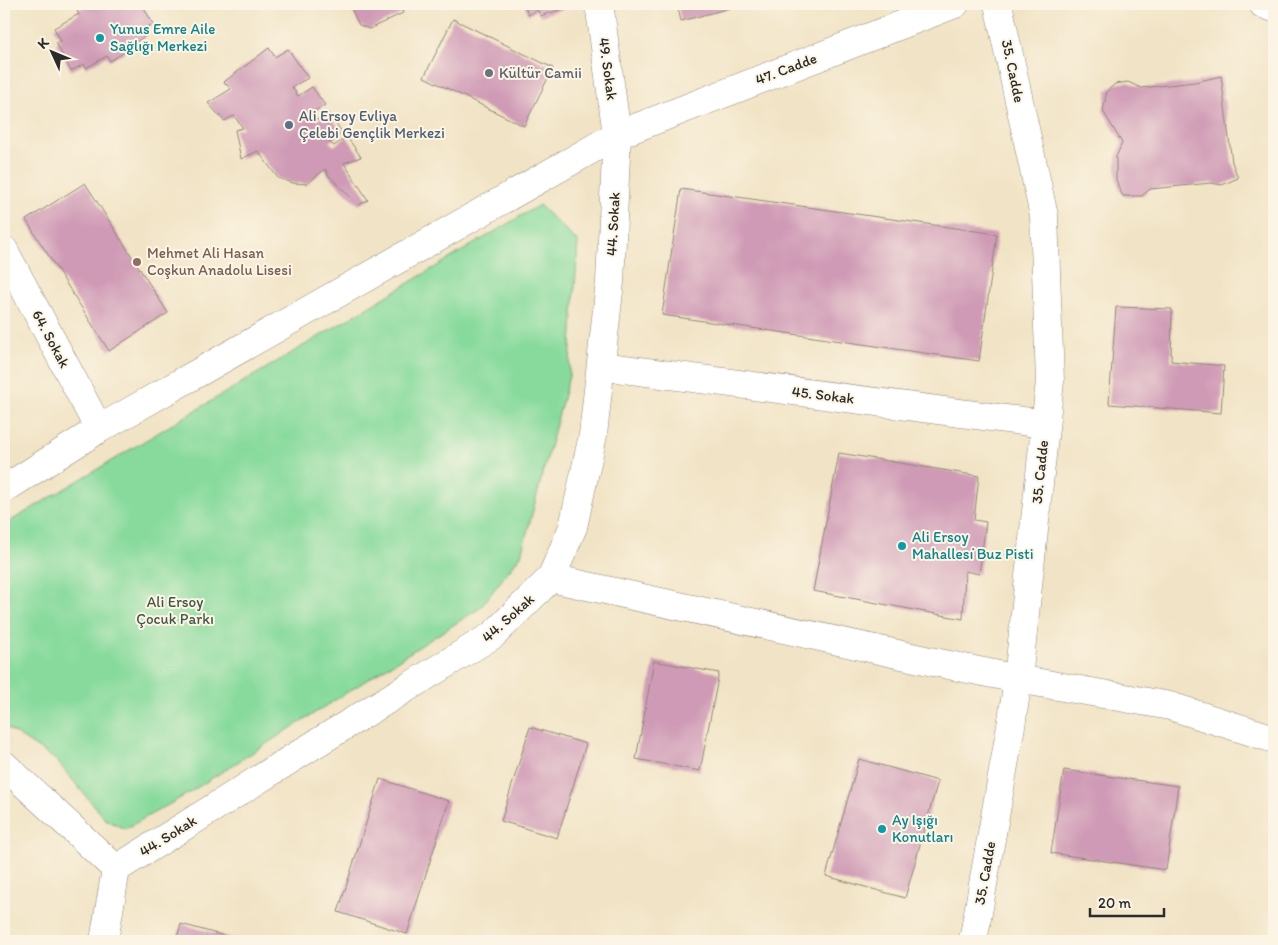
<svg xmlns="http://www.w3.org/2000/svg" width="1278" height="945" viewBox="0 0 1278 945" font-family="Itim,sans-serif">
	<style>
		.green { fill: #87da9c; stroke: #598264 }
		.building { fill: #cf9ab5 }
		.lines { fill: none; stroke-linecap: round; stroke-linejoin: round }
		.minor-casing { stroke: #8e8778; stroke-width: 29 }
		.minor { stroke: #fff; stroke-width: 28 }
		.culture-dot { fill: #0f9aa8; stroke: #fcf5e5; stroke-width: 2 }
		.worship-dot { fill: #6b7280; stroke: #fcf5e5; stroke-width: 2 }
		.service-dot { fill: #5c6f8a; stroke: #fcf5e5; stroke-width: 2 }
		.education-dot { fill: #8d6e63; stroke: #fcf5e5; stroke-width: 2 }
		.labels { text-anchor: middle; stroke-width: 4; stroke-linejoin: round; paint-order: stroke }
		.culture-label { font-size: 15px; fill: #0d838f; stroke: #fcf5e5; text-anchor: start }
		.street-label { font-size: 15px; fill: #2b2b2b; stroke: #fcf5e5 }
		.worship-label { font-size: 15px; fill: #5b616d; stroke: #fcf5e5; text-anchor: start }
		.service-label { font-size: 15px; fill: #4e5e75; stroke: #fcf5e5; text-anchor: start }
		.education-label { font-size: 15px; fill: #785e54; stroke: #fcf5e5; text-anchor: start }
		.park-label { font-size: 15px; fill: #425747; stroke: #fcf5e5 }
	</style>
	<rect width="100%" height="100%" fill="#fcf5e5"/>
	<filter id="ink" filterUnits="userSpaceOnUse"><feTurbulence type="fractalNoise" baseFrequency=".02" numOctaves="2"/><feDisplacementMap in="SourceGraphic" scale="10" xChannelSelector="R" yChannelSelector="G"/><feConvolveMatrix kernelMatrix="1 2 1 2 8 2 1 2 1" color-interpolation-filters="sRGB"/></filter>
	<filter id="wash" filterUnits="userSpaceOnUse"><feTurbulence type="fractalNoise" baseFrequency=".0096" numOctaves="4" result="noise"/><feDisplacementMap in="SourceGraphic" scale="20" xChannelSelector="R" yChannelSelector="G"/><feGaussianBlur stdDeviation="1.12" result="paint"/><feColorMatrix in="noise" values="0 0 0 0 0 0 0 0 0 0 0 0 0 0 0 0 0 1.4 0 .05"/><feComposite in="paint" operator="in"/></filter>
	<g filter="url(#wash)">
		<rect width="100%" height="100%" fill="#f1e3c5"/>
		<path class="green" d="M539 205 578 242 569 376 521 555 480 608 184 796 125 829 105 819 56 760 4 726V525Z"/>
		<g id="blocks">
			<path class="building" d="M88 4H142L153 24 142 30 146 36 123 49 125 52 110 61 107 56 86 68 84 64 71 71 56 43 61 41 54 28 79 14 77 11Z
				M349 4H400L403 13 369 29 359 25Z
				M524 4H561L563 9 540 16 538 10 528 15Z
				M677 4H745L681 21Z
				M453 19 553 68 524 126 424 77Z
				M269 48 275 57 288 49 308 78 292 87 298 96 312 87 325 105 311 113 317 120 328 113 342 132 329 142 334 146 347 137 361 157 344 163 368 200 359 205 329 176 325 169 307 184 293 183 278 178 258 151 241 159 235 130 243 128 234 116 224 121 208 103 231 89 224 82Z
				M1221 76 1232 162 1238 178 1222 185 1211 183 1150 189 1142 196H1123L1119 189 1116 179V157L1122 143 1103 111 1107 91 1115 84 1128 82 1141 88 1195 82Z
				M85 183 168 313 109 351 26 220Z
				M681 189 997 234 979 361 662 315Z
				M1116 307 1172 309 1171 361 1224 366 1221 413 1109 404Z
				M839 453 979 476 974 520 986 522 979 574 965 571 963 619 813 591Z
				M654 661 719 673 700 771 636 759Z
				M530 727 586 744 557 838 501 821Z
				M859 759 938 781 905 898 826 876Z
				M1064 770 1178 786 1166 870 1051 853Z
				M380 779 449 801 407 934 338 912Z
				M181 924 243 941H176Z"/>
		</g>
	</g>
	<g filter="url(#ink)">
		<use href="#blocks" fill-opacity="0" stroke="#8e8778" stroke-width="1"/>
		<g class="lines">
			<defs>
				<path id="minor" d="M1263 4 1274 8
					M4 250 99 429
					M601 366 1045 424
					M4 489 99 429 617 135 955 4
					M551 578 934 662 1018 679 1170 706 1274 739
					M4 765 116 869
					M104 941 116 869 312 746 493 635 551 578 573 527 593 435 610 282 617 135 600 10 598 4
					M973 941 1012 720 1018 679 1050 381 1044 216 998 4"/>
			</defs>
			<use href="#minor" class="minor-casing"/>
			<use href="#minor" class="minor"/>
		</g>
	</g>
	<g class="culture-dot">
		<circle cx="100" cy="38" r="5"/>
		<circle cx="902" cy="546" r="5"/>
		<circle cx="882" cy="829" r="5"/>
	</g>
	<circle class="worship-dot" cx="489" cy="73" r="5"/>
	<circle class="service-dot" cx="289" cy="125" r="5"/>
	<circle class="education-dot" cx="137" cy="262" r="5"/>
	<g class="labels">
		<g class="culture-label">
			<text x="110" y="34">Yunus Emre Aile<tspan x="110" dy="17">Sağlığı Merkezi</tspan></text>
			<text x="912" y="542">Ali Ersoy<tspan x="912" dy="17">Mahallesi̇ Buz Pisti</tspan></text>
			<text x="892" y="825">Ay Işığı<tspan x="892" dy="17">Konutları</tspan></text>
		</g>
		<g class="street-label">
			<text transform="translate(608 69) rotate(82)" y="5">49. Sokak</text>
			<text transform="translate(786 69) rotate(-21)" y="5">47. Cadde</text>
			<text transform="translate(1013 71) rotate(78)" y="5">35. Cadde</text>
			<text transform="translate(613 224) rotate(-87)" y="5">44. Sokak</text>
			<text transform="translate(51 339) rotate(62)" y="5">64. Sokak</text>
			<text transform="translate(823 395) rotate(7)" y="5">45. Sokak</text>
			<text transform="translate(1040 472) rotate(-84)" y="5">35. Cadde</text>
			<text transform="translate(508 618) rotate(-42)" y="5">44. Sokak</text>
			<text transform="translate(168 836) rotate(-32)" y="5">44. Sokak</text>
			<text transform="translate(985 873) rotate(-80)" y="5">35. Cadde</text>
		</g>
		<g class="worship-label">
			<text x="499" y="78">Kültür Camii</text>
		</g>
		<g class="service-label">
			<text x="299" y="121">Ali Ersoy Evliya<tspan x="299" dy="17">Çelebi Gençlik Merkezi</tspan></text>
		</g>
		<g class="education-label">
			<text x="147" y="258">Mehmet Ali Hasan<tspan x="147" dy="17">Coşkun Anadolu Lisesi</tspan></text>
		</g>
		<g class="park-label">
			<text x="175" y="607">Ali Ersoy<tspan x="175" dy="17">Çocuk Parkı</tspan></text>
		</g>
	</g>
	<rect width="1278" height="945" fill="none" stroke="#fcf5e5" stroke-width="20"/>
	<g transform="translate(52 52) rotate(314)" stroke="#fcf5e5" stroke-width="4" paint-order="stroke">
	<path d="M0-4L9 19L0 12L-9 19Z" fill="#2b2b2b"/>
	<text y="-8" font-size="14" font-weight="bold" text-anchor="middle" fill="#2b2b2b">K</text>
	</g>
	<path d="M1090 908v8h74v-8" fill="none" stroke="#2b2b2b" stroke-width="2.5"/>
	<text x="1098" y="908" font-size="15" fill="#2b2b2b" stroke="#fcf5e5" stroke-width="4" paint-order="stroke">20 m</text>
</svg>
